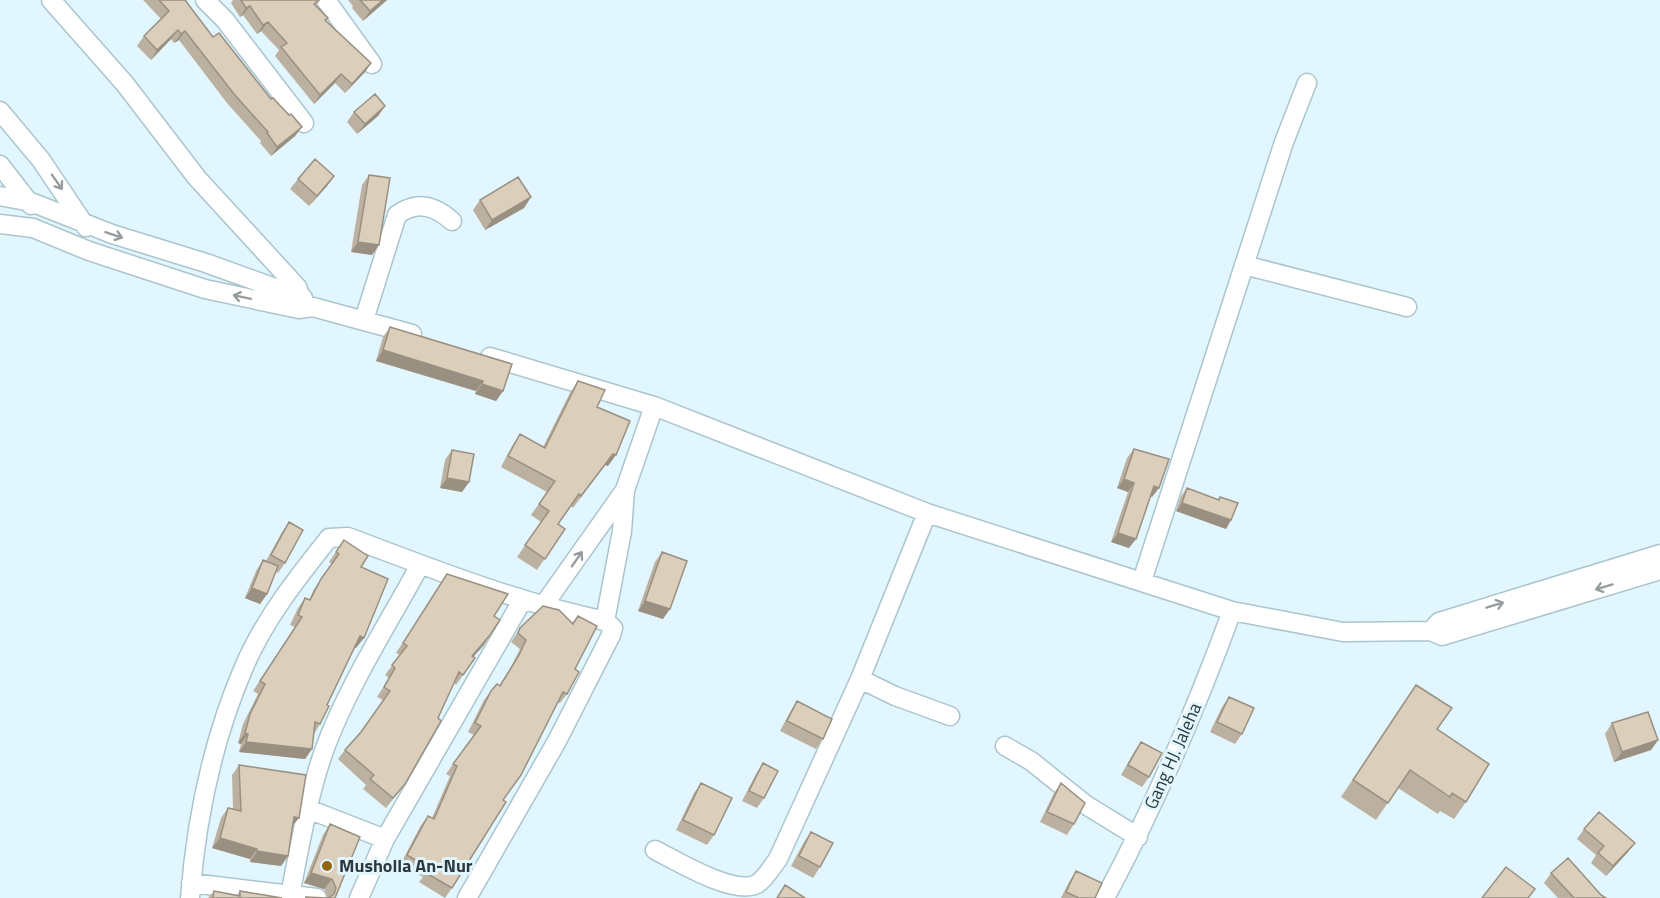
<svg xmlns="http://www.w3.org/2000/svg" width="1660" height="898" viewBox="0 0 1660 898" font-family="'Titillium Web',sans-serif">
	<style>
		.lines { fill: none; stroke-linecap: round; stroke-linejoin: round }
		.minor-casing { stroke: #abc5ce; stroke-width: 21 }
		.minor { stroke: #fff; stroke-width: 18 }
		.wall { fill: #bcb1a0 }
		.shaded-wall { fill: #999082 }
		.building { fill: #dbceba; stroke: #999082; stroke-width: 1.5 }
		.oneway { stroke: #969c9e }
		.poi-dot { fill: #91660f; stroke: #e1f6fe; stroke-width: 2 }
		.labels { text-anchor: middle; stroke-width: 6; stroke-linejoin: round; paint-order: stroke }
		.street-label { font-size: 18px; fill: #2d383c; stroke: #e1f6fe }
		.poi-label { font-size: 18px; font-weight: bold; fill: #2d383c; stroke: #e1f6fe; text-anchor: start }
	</style>
	<rect width="100%" height="100%" fill="#e1f6fe"/>
	<g class="lines">
		<defs>
			<path id="minor" d="M51 0 125 84 197 178 297 287 300 295 299 309
				M205 0 225 20 304 123
				M326 0 372 64
				M0 111 41 160 86 227
				M0 165 31 205
				M0 196 31 202 112 234 206 263 303 298
				M0 224 33 228 89 251 205 289 299 309 313 307 412 334
				M1244 265 1407 307
				M364 320 397 215C417 200 435 206 452 221
				M490 357 654 406 927 513 1232 611 1343 632 1431 631 1442 636 1660 570
				M1142 581 1284 142 1307 83
				M543 606 625 490
				M605 621 622 531 625 490 654 406
				M1431 631 1439 622 1660 554
				M860 679 895 696 950 716
				M1005 746 1031 761 1086 805 1138 837
				M308 809 385 839
				M655 850C677 861 734 896 757 884 765 879 772 867 778 859L860 679 927 513
				M191 883 317 898
				M290 895C300 846 308 795 325 748 349 684 388 624 420 565
				M190 898C196 821 213 739 244 667 264 620 297 578 329 538L348 537C432 569 517 602 605 621L613 628 611 635 557 741 467 898
				M359 898 385 839 522 601
				M1105 898C1155 805 1196 709 1232 611"/>
		</defs>
		<use href="#minor" class="minor-casing"/>
		<use href="#minor" class="minor"/>
	</g>
	<path class="wall" d="M143 0H187L186 2 213 37 271 99 302 127 295 136 271 156 260 143 261 141 227 103 179 40 174 43 171 39 151 60 137 46 144 36 161 19Z
		M233 0H320L316 5 328 18 326 21 371 63 365 72 345 93 335 83 314 104 275 56 279 50 261 31 257 34 243 15 240 17 231 3Z
		M348 0H387L363 21 352 8 353 6Z
		M385 106 378 116 357 134 347 122 354 112Z
		M369 175 379 245 372 255 351 252 362 185Z
		M334 176 327 186 309 206 290 189 298 179Z
		M531 197 524 208 485 230 473 210 480 200Z
		M390 327 503 391 496 401 475 394 476 391 376 361 383 337Z
		M578 381 597 407 608 466 605 465 573 508 571 506 558 524 565 529 537 570 517 557 541 522 531 515 547 492 501 467 512 446 520 434 543 447 570 393Z
		M1134 449 1159 488 1152 497 1150 496 1129 548 1111 542 1128 492 1117 488 1127 458Z
		M452 450 469 482 462 492 440 488 445 460Z
		M1187 488 1218 500 1220 497 1231 520 1226 529 1176 511 1181 496Z
		M289 522 285 563 278 573 276 572 267 594 260 604 245 598 256 571 263 560 266 561 282 532Z
		M344 540 361 567 356 648 355 647 327 705 320 724 314 734 312 749 305 759 239 752 241 744 238 743 243 724 258 694 253 691 295 627 290 625 298 608 305 598 309 600 314 589 332 564 329 562Z
		M662 552 663 619 638 611 655 562Z
		M447 574 494 616 490 635 473 657 475 658 456 685 454 683 405 784 386 808 363 789 366 785 338 759 345 750 361 732 383 700 377 697 389 678 385 675 400 655 396 653Z
		M578 616 575 669 567 694 560 703 558 702 503 800 452 888 445 898 419 882 423 877 400 865 421 825 428 816 432 818 450 776 446 774 474 735 468 732 484 700 491 691 499 686 512 665 520 649 511 642 520 628 572 623Z
		M1229 697 1242 734 1235 744 1210 732 1222 707Z
		M797 701 823 739 816 749 780 731 790 712Z
		M1404 702 1437 729 1466 802 1454 819 1440 811 1438 814 1398 788 1376 820 1341 797Z
		M1612 723 1658 740 1651 750 1614 762 1605 734Z
		M1141 742 1149 777 1142 787 1121 775 1134 752Z
		M763 763 764 798 757 808 742 801 756 774Z
		M239 765 292 827 288 856 281 866 250 862V859L212 848 221 818 228 808 233 809 232 775Z
		M701 783 714 835 707 845 676 830 694 793Z
		M1061 783 1074 824 1067 835 1040 822 1054 793Z
		M330 824 360 837 335 898H305L306 897 328 898 324 889 304 883 323 835Z
		M1584 829 1635 843 1627 853 1606 876 1591 863 1596 855 1577 839Z
		M811 832 820 867 813 878 791 866 804 842Z
		M1076 871 1095 898H1061L1069 882Z
		M1551 873 1601 895 1606 898H1558L1544 883Z
		M214 891 237 895 240 891 282 898H208Z"/>
	<path class="shaded-wall" d="M383 0H387L363 21 370 11Z
		M250 6 243 15 240 17 246 8Z
		M268 22 261 31 257 34 263 25Z
		M178 30 171 39 151 60 157 50Z
		M185 31 179 40 174 43 181 34Z
		M371 63 365 72 345 93 352 84Z
		M341 74 335 83 314 104 320 95Z
		M385 106 378 116 357 134 365 124Z
		M302 127 295 136 271 156 277 147Z
		M334 176 327 186 309 206 317 196Z
		M531 197 524 208 485 230 492 220Z
		M358 242 379 245 372 255 351 252Z
		M383 350 483 381 476 391 376 361Z
		M482 384 503 391 496 401 475 394Z
		M613 454 616 455 608 466 605 465 573 508Z
		M447 478 469 482 462 492 440 488Z
		M1124 479 1134 483 1128 492 1117 488Z
		M1154 486 1159 488 1152 497 1147 495Z
		M1182 503 1231 520 1226 529 1176 511Z
		M1118 533 1136 539 1129 548 1111 542Z
		M252 588 267 594 260 604 245 598Z
		M645 601 670 609 663 619 638 611Z
		M490 635 484 645 465 666 472 656Z
		M360 636 364 638 356 648 353 647Z
		M245 733 248 734 241 744 238 743Z
		M1658 740 1651 750 1614 762 1622 752Z
		M246 742 312 749 305 759 239 752Z
		M294 817 299 818 291 828Z
		M220 838 257 849 250 859 212 848Z
		M1635 843 1627 853 1606 876 1613 866Z
		M257 851 288 856 281 866 250 862Z
		M311 873 332 879 324 889 304 883Z"/>
	<path class="building" d="M159 0H185L213 37 219 33 271 99 273 98 289 115 291 114 302 127 277 147 267 133 268 132 234 94 185 31 181 34 178 30 157 50 144 36 169 11Z
		M241 0H319L314 4 328 18 325 20 371 63 352 84 341 74 320 95 281 47 287 43 268 22 263 25 250 6 246 8Z
		M360 0H383L370 11Z
		M375 94 385 106 365 124 354 112Z
		M315 159 334 176 317 196 298 179Z
		M369 175 390 178 379 245 358 242Z
		M518 177 531 197 492 220 480 200Z
		M390 327 512 364 503 391 482 384 483 381 383 350Z
		M578 381 605 390 597 407 630 421 616 455 613 454 581 496 579 494 558 524 565 529 545 559 525 545 549 511 539 504 555 481 508 456 520 434 545 448Z
		M1134 449 1169 459 1159 488 1154 486 1136 539 1118 533 1134 483 1124 479Z
		M452 450 474 454 469 482 447 478Z
		M1187 488 1219 500 1220 497 1238 503 1231 520 1182 503Z
		M289 522 303 530 285 563 271 555Z
		M344 540 368 556 361 567 388 579 364 638 360 636 327 705 329 706 320 724 315 722 312 749 246 742 248 734 245 733 250 714 265 684 260 681 302 617 298 615 305 598 310 600 321 579 339 554 336 552Z
		M662 552 687 561 670 609 645 601Z
		M263 560 278 566 267 594 252 588Z
		M447 574 508 594 494 616 500 620 490 635 472 656 475 658 463 675 459 672 438 718 441 721 405 784 393 798 370 779 374 775 345 750 361 732 390 691 384 687 395 668 392 665 407 646 403 643Z
		M543 606 559 610 573 624 578 616 597 626 575 669 579 672 567 694 563 692 521 775 503 800 506 802 452 888 426 873 429 868 407 855 428 816 434 819 457 766 453 764 481 726 475 723 491 691 497 684 500 686 519 655 526 640 518 633 520 628Z
		M1416 685 1452 708 1437 729 1489 764 1466 802 1452 793 1450 797 1410 770 1388 803 1353 780Z
		M1229 697 1254 708 1242 734 1217 722Z
		M797 701 832 719 823 739 787 721Z
		M1648 712 1658 740 1622 752 1612 723Z
		M1141 742 1162 753 1149 777 1128 765Z
		M763 763 778 771 764 798 749 791Z
		M239 765 306 775 299 818 294 817 288 856 257 851V849L220 838 228 808 241 811Z
		M701 783 732 798 714 835 683 820Z
		M1061 783 1085 803 1074 824 1047 812Z
		M1599 812 1635 843 1613 866 1598 853 1604 846 1584 829Z
		M330 824 360 837 335 898H306V897L328 898 334 894 336 888 332 879 311 873Z
		M811 832 833 843 820 867 799 856Z
		M1568 858 1601 895 1606 898H1574L1551 873Z
		M1506 867 1535 889 1528 898H1482Z
		M1076 871 1102 883 1095 898H1079L1066 892Z
		M785 885 805 898H777Z
		M214 891 240 896V891L282 898H213Z"/>
	<defs><path id="oneway-shaft" d="M-6 0H5M1.5-3L5.5 0L1.5 3" fill="none" stroke-width="1.6" stroke-linecap="round" stroke-linejoin="round" transform="scale(1.5)"/></defs>
	<g class="oneway">
		<use href="#oneway-shaft" transform="translate(57 182) rotate(55)"/>
		<use href="#oneway-shaft" transform="translate(114 235) rotate(18)"/>
		<use href="#oneway-shaft" transform="translate(242 297) rotate(-168)"/>
		<use href="#oneway-shaft" transform="translate(577 559) rotate(-55)"/>
		<use href="#oneway-shaft" transform="translate(1604 587) rotate(163)"/>
		<use href="#oneway-shaft" transform="translate(1495 605) rotate(-17)"/>
	</g>
	<circle class="poi-dot" cx="327" cy="866" r="6"/>
	<g class="labels">
		<g class="street-label">
			<text transform="translate(1173 756) rotate(-66)" y="6">Gang HJ. Jaleha</text>
		</g>
		<g class="poi-label">
			<text x="339" y="872">Musholla An-Nur</text>
		</g>
	</g>
</svg>
